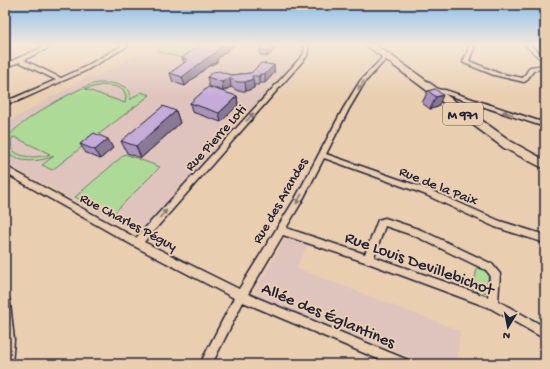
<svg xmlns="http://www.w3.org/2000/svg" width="550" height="369" viewBox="0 0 550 369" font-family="'Gochi Hand',sans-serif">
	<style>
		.built { fill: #dec4bc }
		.green { fill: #aeda98; stroke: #687e6a; fill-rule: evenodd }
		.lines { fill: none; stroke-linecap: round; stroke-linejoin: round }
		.minor-casing { stroke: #22223b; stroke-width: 3 }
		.primary-casing { stroke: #22223b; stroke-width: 3 }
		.minor { fill: #e9ceb0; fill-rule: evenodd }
		.primary { fill: #e9ceb0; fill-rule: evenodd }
		.wall { fill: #a993ba; stroke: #22223b }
		.shaded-wall { fill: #8a7897; stroke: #22223b }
		.building { fill: #c5abd8; stroke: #22223b }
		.oneway { fill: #867876 }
		.labels { text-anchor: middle; stroke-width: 4; stroke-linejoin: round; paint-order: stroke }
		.shield { fill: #e9ceb0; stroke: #5e565e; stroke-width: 1 }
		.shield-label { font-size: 13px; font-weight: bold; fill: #22223b }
		.street-label { font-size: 14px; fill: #22223b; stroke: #e9ceb0 }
		.near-street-label { font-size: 17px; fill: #22223b; stroke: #e9ceb0 }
	</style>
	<rect width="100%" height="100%" fill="#e9ceb0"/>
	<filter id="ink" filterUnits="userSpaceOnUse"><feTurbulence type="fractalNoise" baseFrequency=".025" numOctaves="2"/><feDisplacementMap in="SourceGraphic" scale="8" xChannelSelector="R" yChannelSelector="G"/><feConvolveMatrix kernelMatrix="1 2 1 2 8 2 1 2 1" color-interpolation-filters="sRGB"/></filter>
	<g filter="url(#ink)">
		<path class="built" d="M152 45H303L298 57 288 58 290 65 149 222 139 230H130L5 163V124L89 76 95 78Z
			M292 238 308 244 296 268 460 331 457 364H428L258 297 256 290 273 260 284 240Z"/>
		<path class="green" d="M166 45H209L190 60 157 51Z
			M97 83C108 83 124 82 130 92V100L141 92 150 95 52 170 42 165 54 156C39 162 19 164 6 152V139C19 121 75 88 97 83ZM102 85 113 86 123 89 126 96 125 103 85 89ZM13 137H14L50 154C39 158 20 159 12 149L11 141Z
			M125 154 160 167 112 215 75 197Z
			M477 267 489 273 486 292 481 294 473 291Z"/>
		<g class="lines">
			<defs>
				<path id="minor" d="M47 45H54L24 60 61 78 81 69 123 45H129L85 71 18 101 5 104V100L14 98 56 80 19 62 5 68V64Z
					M305 45H309L307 56 144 242 239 289 295 199 343 109 360 81 386 54 388 55V57L365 82 349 109 326 154 430 190 500 221 545 235V243L495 227 424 194 324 158 301 203 286 228 365 254 378 220 385 218 421 230 492 264 500 274 498 301 545 327V339L490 308 368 263 283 235 248 294 408 360 410 364H390L243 302 212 364H200L234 298 134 246 5 173V166L136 238 303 55ZM385 226 415 236 486 270 490 275 488 297 374 257Z
					M470 45H475L469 61 498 73 523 78 530 67 545 65V69L534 70 526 81 524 82 494 75 464 63 463 62Z
					M525 45H530L545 58V63Z
					M433 89 445 90 545 123V127L442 93 431 92V90Z
					M5 298 9 299 10 303 14 340 12 364H5Z"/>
				<path id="primary" d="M366 45H375L389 54 512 142 545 160V169L504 148Z"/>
			</defs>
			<use href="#minor" class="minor-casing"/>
			<use href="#primary" class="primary-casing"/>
			<use href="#minor" class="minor"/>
			<use href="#primary" class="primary"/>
		</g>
		<path class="wall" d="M200 45H234L217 59V62L207 67 185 86 173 82 170 73 184 63 182 58Z
			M264 45H279L267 57 260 55V49Z
			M274 65V73L265 83H260L259 85H254V88L246 91H238L231 87 223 91 209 86 207 77 251 73Z
			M435 89 438 107 430 109 422 103 428 91Z
			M237 96 238 105 221 122 192 112 190 103Z
			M176 111 180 123 141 158 127 153 121 141Z
			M80 144 113 148 100 159 86 153Z"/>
		<path class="shaded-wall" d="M223 45H234L217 59V62L207 67 185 86 182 77Z
			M273 45H279L267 57V51Z
			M274 65V73L265 83V74Z
			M260 74V83L259 85V76Z
			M230 78 231 87 223 91 222 82Z
			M253 79 254 88 246 91 245 82Z
			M443 95 438 107 430 109 436 97Z
			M237 96 238 105 221 122 219 113Z
			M176 111 180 123 141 158 136 146Z
			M108 139 113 148 100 159 95 150Z"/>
		<path class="building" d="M200 45H223L216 51 215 53 206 59 182 77 170 73 188 60 182 58Z
			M264 45H273L267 51 260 49Z
			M261 63 274 65 265 74H260L259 76H252L253 79 245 82H237L230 78 222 82 207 77 213 72 219 71 231 75 251 73Z
			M208 87 237 96 219 113 190 103Z
			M435 89 443 95 436 97 428 91Z
			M163 106 176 111 136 146 121 141Z
			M94 133 108 139 95 150 80 144Z"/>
		<defs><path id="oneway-solid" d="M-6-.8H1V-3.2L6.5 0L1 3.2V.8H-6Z"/></defs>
		<g class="oneway">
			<use href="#oneway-solid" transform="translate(361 85) rotate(123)"/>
			<use href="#oneway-solid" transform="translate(508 113) rotate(-161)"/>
			<use href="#oneway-solid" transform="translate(250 117) rotate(-48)"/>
			<use href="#oneway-solid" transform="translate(299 199) rotate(119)"/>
			<use href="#oneway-solid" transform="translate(163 214) rotate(-48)"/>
		</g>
	</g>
	<linearGradient id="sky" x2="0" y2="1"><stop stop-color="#86beed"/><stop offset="0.46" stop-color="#f5e9db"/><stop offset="1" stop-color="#f5e9db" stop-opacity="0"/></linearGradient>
	<rect width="550" height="97" fill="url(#sky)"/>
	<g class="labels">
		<rect class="shield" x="443" y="103" width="40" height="22" rx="3"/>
		<g class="shield-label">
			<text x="463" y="119">M 971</text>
		</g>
		<g class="street-label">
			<text transform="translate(215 137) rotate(-48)" y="5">Rue Pierre Loti</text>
			<text transform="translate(439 185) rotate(22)" y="5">Rue de la Paix</text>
			<text transform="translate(279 200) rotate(-60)" y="5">Rue des Arandes</text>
			<text transform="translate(129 221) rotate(28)" y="5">Rue Charles Péguy</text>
		</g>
		<g class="near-street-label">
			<text transform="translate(420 262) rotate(20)" y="6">Rue Louis Devillebichot</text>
			<text transform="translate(329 314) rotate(23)" y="6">Allée des Églantines</text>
		</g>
	</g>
	<rect width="550" height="369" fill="none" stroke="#e9ceb0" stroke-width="20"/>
	<rect x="10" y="10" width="530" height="349" fill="none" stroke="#22223b" stroke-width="1.5" filter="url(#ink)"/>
	<g transform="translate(508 327) rotate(190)" stroke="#e9ceb0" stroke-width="3" paint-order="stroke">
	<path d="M0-3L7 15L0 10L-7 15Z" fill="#22223b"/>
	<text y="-6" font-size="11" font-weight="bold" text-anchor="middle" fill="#22223b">N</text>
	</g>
</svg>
